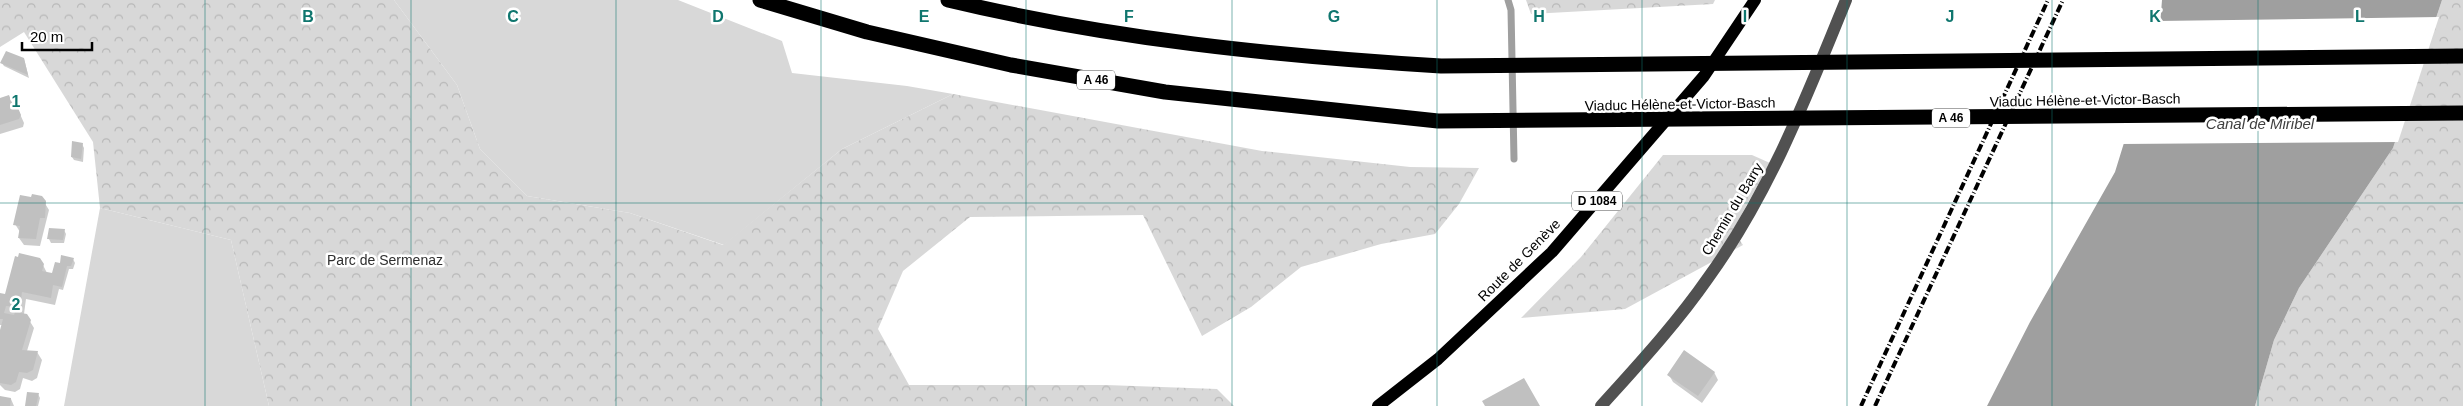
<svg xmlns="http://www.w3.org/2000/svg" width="2463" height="406" viewBox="0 0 2463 406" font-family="Helvetica,sans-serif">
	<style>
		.green { fill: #d8d8d8 }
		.forest { fill: url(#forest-crowns) }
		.water { fill: #9f9f9f }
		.pier { fill: #fff }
		.shadow { fill: #0003 }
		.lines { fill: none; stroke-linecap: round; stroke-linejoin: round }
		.stream { stroke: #9f9f9f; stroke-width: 7 }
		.building { fill: #c0c0c0 }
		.minor { stroke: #515151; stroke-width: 12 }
		.major { stroke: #000; stroke-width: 12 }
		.highway { stroke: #000; stroke-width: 15 }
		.rail { stroke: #000; stroke-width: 4; stroke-dasharray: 8 2.5 1 2.5; stroke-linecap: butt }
		.grid { fill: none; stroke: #0f766e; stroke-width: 1; stroke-opacity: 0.55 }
		.labels { text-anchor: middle; stroke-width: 5; stroke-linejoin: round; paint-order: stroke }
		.shield { fill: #fff; stroke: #4c4c4c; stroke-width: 1 }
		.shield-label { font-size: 12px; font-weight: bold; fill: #000 }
		.street-label { font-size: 14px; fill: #000; stroke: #fff }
		.park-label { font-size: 14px; fill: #2f2f2f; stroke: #fff }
		.water-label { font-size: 15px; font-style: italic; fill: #404040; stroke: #fff }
		.grid-label { font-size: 16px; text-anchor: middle; font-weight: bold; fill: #0f766e; stroke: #fff; stroke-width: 5; stroke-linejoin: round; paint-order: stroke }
	</style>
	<defs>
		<pattern id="forest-crowns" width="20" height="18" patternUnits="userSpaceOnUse" patternTransform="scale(1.25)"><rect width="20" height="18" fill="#d8d8d8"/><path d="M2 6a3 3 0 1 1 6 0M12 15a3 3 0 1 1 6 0" fill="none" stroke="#b8b8b8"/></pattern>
	</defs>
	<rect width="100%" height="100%" fill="#fff"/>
	<path class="green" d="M394 0H678L782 41 792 73 907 86 953 94 842 149 724 245 630 213 527 196 480 149 457 85Z
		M100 208 231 240 269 406H64Z"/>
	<path class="forest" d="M0 0H394L457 85 480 149 527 196 630 213 723 245 842 149 953 94 1262 151 1410 167 1479 168 1459 204 1435 234 1381 244 1301 267 1251 307 1202 336 1143 215 970 217 903 271 878 329 909 385H1106L1217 389 1234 406H269L231 240 100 208 93 142 24 32 0 47Z
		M1526 0H1715L1713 4 1531 14Z
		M2442 0H2463V406H2255L2274 340 2299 288 2393 148Z
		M1663 155H1752L1770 163 1733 230 1743 245 1625 309 1521 318 1581 257Z"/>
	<path class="water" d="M2162 0H2442L2393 148 2299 288 2274 340 2255 406H1987L2030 322 2115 172 2160 26Z"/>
	<path class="pier" d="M2439 17 2398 142 2121 144 2158 21Z"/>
	<path class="shadow" d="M24 59 29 78 4 66 2 63Z
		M0 100 16 105 24 123 23 127 0 134Z
		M82 144 84 148 83 162 74 160 72 157Z
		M41 197 49 210 40 246 24 245 19 238 20 232 15 224 32 198Z
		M50 230H64L66 234 64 243H51L49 239Z
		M40 259 47 273 53 275 59 264 73 259 75 263 73 269H69L63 290 59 289 55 305 26 299 24 314 26 315 34 328 27 351 37 352 42 360 37 378 32 381 23 378 20 389 15 392 5 390 0 385V336L2 325H0V295L6 296Z
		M1714 372 1718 380 1702 403 1673 382 1669 375Z
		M38 394 40 398 38 406H27Z
		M0 397 11 399 14 406H0Z"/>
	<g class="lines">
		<path class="stream" d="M1508 0 1511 10 1514 159"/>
	</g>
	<path class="building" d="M6 51 24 58 28 75 0 63Z
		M9 95 13 105 16 103 21 115 19 119 0 125V98Z
		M72 141 83 143 81 159 71 157Z
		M32 194 42 196 46 201 45 218H40L36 239 18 238 20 226 13 225 20 195 31 197Z
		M49 228 65 229 63 240 47 239Z
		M19 253 40 258 44 264 42 271 52 273 55 262 60 263 61 255 74 258 71 266H67L62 287 53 285 51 298 22 292 20 307 6 306 4 313 14 315 15 312 27 314 31 320 22 350 38 351 33 370 27 373 19 372 16 382 11 385 0 383V330L3 319H0V293L5 294 15 256 18 257Z
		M1684 350 1715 372 1698 396 1667 375Z
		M1524 378 1540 406H1485L1482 401Z
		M27 392 39 393 36 406H25Z
		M0 396 11 398 10 406H0Z"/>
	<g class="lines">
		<path class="minor" d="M1601 406C1638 365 1676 324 1708 278 1769 194 1807 96 1846 0"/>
		<path class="major" d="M1378 406 1438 359 1552 252 1704 76 1755 0"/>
		<path class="highway" d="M760 0 867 32 1011 65 1165 92 1438 121 2463 113
			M948 0C1110 39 1276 56 1441 66L2463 56"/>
		<path class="rail" d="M1861 406 2048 0
			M1875 406 2063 0"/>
	</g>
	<path class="grid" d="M205 0V406M411 0V406M616 0V406M821 0V406M1026 0V406M1232 0V406M1437 0V406M1642 0V406M1847 0V406M2052 0V406M2258 0V406M0 203H2463"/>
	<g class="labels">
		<g class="shield">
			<rect x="1077" y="70.5" width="38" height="19" rx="4"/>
			<rect x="1932" y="108.5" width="38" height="19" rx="4"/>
			<rect x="1572" y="191.5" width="50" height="19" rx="4"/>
		</g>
		<g class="shield-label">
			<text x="1096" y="84">A 46</text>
			<text x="1951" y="122">A 46</text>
			<text x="1597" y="205">D 1084</text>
		</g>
		<g class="street-label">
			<text transform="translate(2085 100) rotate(-1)" y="5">Viaduc Hélène-et-Victor-Basch</text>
			<text transform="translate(1680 104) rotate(-1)" y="5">Viaduc Hélène-et-Victor-Basch</text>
			<text transform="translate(1732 209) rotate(-59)" y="5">Chemin du Barry</text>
			<text transform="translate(1519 260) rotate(-45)" y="5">Route de Genève</text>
		</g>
		<g class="park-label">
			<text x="385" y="265">Parc de Sermenaz</text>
		</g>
		<g class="water-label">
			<text x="2260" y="129">Canal de Miribel</text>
		</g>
	</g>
	<g class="grid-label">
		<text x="308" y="22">B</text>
		<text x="513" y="22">C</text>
		<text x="718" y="22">D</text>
		<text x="924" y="22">E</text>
		<text x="1129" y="22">F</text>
		<text x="1334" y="22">G</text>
		<text x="1539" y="22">H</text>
		<text x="1745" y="22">I</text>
		<text x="1950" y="22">J</text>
		<text x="2155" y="22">K</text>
		<text x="2360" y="22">L</text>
		<text x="16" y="107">1</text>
		<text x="16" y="310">2</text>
	</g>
	<path d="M22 42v8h70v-8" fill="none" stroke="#000000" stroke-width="2.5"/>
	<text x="30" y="42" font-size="15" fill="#000000" stroke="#ffffff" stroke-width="4" paint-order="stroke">20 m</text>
</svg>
